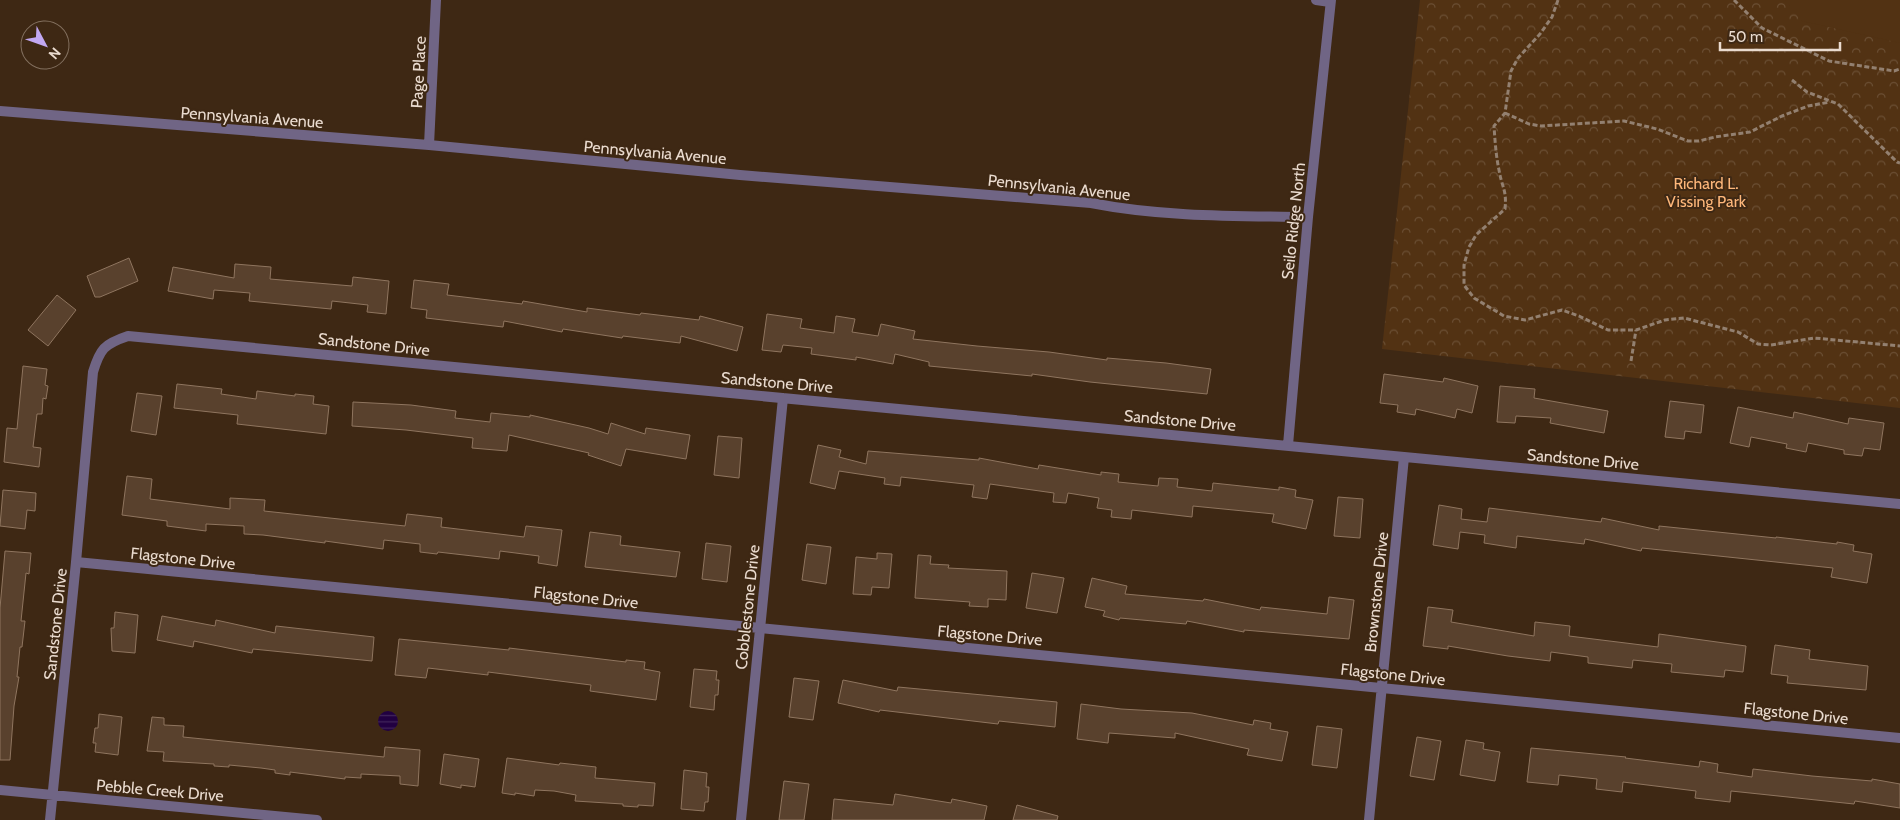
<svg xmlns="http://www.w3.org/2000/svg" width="1900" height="820" viewBox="0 0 1900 820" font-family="Cabin,sans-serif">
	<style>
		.park { fill: url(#park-crowns) }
		.pitch { fill: #523213 }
		.water { fill: url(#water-rules) }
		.building { fill: #59412d; stroke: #8f755f }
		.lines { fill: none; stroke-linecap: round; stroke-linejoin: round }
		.path { stroke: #938070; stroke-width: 3; stroke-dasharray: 5 2.5; stroke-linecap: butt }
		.street { stroke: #706585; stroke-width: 10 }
		.labels { text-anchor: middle; stroke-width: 4; stroke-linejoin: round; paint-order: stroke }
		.street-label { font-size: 16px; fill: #eadbcf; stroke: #3e2814 }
		.park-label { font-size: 16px; fill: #feb77a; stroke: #3e2814 }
	</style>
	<defs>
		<pattern id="park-crowns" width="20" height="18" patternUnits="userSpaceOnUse" patternTransform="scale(1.25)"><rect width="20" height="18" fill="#523213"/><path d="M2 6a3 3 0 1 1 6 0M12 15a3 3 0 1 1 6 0" fill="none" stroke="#6b4f34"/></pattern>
		<pattern id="water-rules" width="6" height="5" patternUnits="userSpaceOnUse" patternTransform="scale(1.25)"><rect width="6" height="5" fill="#210041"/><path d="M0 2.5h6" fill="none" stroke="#41255b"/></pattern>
	</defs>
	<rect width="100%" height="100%" fill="#3e2814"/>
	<path class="park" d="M1420 0H1900V408L1382 349Z"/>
	<path class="pitch" d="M1785 0H1900V43L1802 21Z"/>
	<path class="water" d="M378 721a10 10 0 1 1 20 0a10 10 0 1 1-20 0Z"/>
	<path class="building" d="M129 258 138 281 100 297H95L87 276Z
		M235 264 271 267 270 279 352 286 353 277 389 281 386 314 367 312 368 305 332 301 331 309 249 301 250 293 214 290 213 299 168 291 173 267 234 278Z
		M414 280 449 284 447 295 522 304 523 301 587 312V308L640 315 641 313 699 320 700 316 743 327 737 351 681 336 680 343 623 336 622 338 563 329 562 332 504 321 503 327 426 318 427 310 411 308Z
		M57 295 76 310 48 346 28 330Z
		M767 314 802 319 800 328 834 333 836 316 855 319 852 332 878 336 881 324 915 331 913 339 977 346 1049 352 1107 360V358L1166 363 1211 369 1207 394 1090 382 1032 374V376L929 366V362L895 354 893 364 856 357V360L811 354 812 348 783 345 781 352 762 350Z
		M23 366 47 369 45 385 48 386 46 399 43 398 42 414H37L33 447 41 448 39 467 4 462 7 428 17 429Z
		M1384 374 1443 382 1444 378 1478 386 1472 413 1457 409 1455 418 1416 409 1415 415 1397 412 1398 405 1380 403Z
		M177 384 222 389 221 394 256 399 257 391 295 396V394L314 396 313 404 329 406 326 434 237 424 238 415 174 408Z
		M1500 386 1535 389 1534 398 1608 411 1604 433 1550 423 1551 418 1516 416 1515 423 1497 422Z
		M137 393 162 396 156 435 131 431Z
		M1670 401 1704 405 1701 433 1685 431 1684 439 1665 437Z
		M353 402 411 405 456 411 455 418 490 422 491 413 530 417V415L589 428 608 434 611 423 645 434 646 428 690 435 686 459 626 449 621 466 588 455 589 453 509 435 507 451 472 448 473 438 406 430 352 426Z
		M1738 407 1793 418 1794 412 1848 424 1849 418 1884 423 1880 450 1864 448 1862 456 1844 454V450L1808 443 1806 452 1786 448 1787 444 1751 437 1749 447 1730 443Z
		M718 436 742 438 739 478 714 475Z
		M818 445 841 450 839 457 866 464 868 451 979 460V458L1038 469 1039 465 1101 475V472L1119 474 1118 482 1158 486 1159 478 1178 479 1177 487 1212 491 1213 483 1279 490V487L1296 490 1295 497 1313 500 1306 529 1272 522 1274 514 1193 506 1192 517 1132 510 1131 519 1111 517 1112 510 1097 508 1099 498 1068 493 1066 503 1053 502 1054 493 990 484 987 499 972 497 974 485 901 477 900 486 884 484 885 478 839 471 835 489 810 483Z
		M127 476 152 479 150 499 230 509V498L265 500 264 511 405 526 407 514 442 518 441 527 524 537 526 526 562 530 557 566 538 563 539 556 500 551 499 559 438 552 437 554 420 552V544L384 540 383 549 325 541V543L263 535 244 534V526L206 524V531L167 526V521L122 515Z
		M3 490 36 493 35 511 27 510 25 529 0 526Z
		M1338 497 1363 499 1360 538 1334 536Z
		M1439 505 1462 509 1461 519 1487 522 1489 508 1601 522 1602 518 1659 530V526L1776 538V537L1837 544V542L1854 545 1853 551 1872 554 1867 583 1831 577 1833 568 1642 548 1641 551 1585 539 1584 544 1517 536 1516 548 1484 543 1485 535 1460 532 1458 549 1433 545Z
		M590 532 621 536 620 545 680 552 676 577 585 567Z
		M706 543 731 546 727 582 702 579Z
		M807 544 831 547 826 584 802 580Z
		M5 551 31 553 29 574 26 573 21 621H25L22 647H20L17 677H19L14 706 10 760H0V608Z
		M877 553 892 554 889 588 872 587 871 595 853 594 856 557 877 559Z
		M918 555 931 556 930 564 949 565 948 568 1007 571 1006 600 988 599V607L969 606 970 602 915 598Z
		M1032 573 1064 578 1057 613 1026 608Z
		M1092 578 1127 586 1125 594 1203 601 1204 599 1260 610 1261 607 1327 614 1329 597 1354 600 1349 639 1244 630V632L1187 621 1186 624 1120 618 1119 620 1103 616 1105 611 1085 607Z
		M1428 607 1453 610 1451 622 1534 636 1535 622 1570 626 1569 636 1658 647 1659 634 1746 646 1743 672 1725 670 1724 677 1671 672 1672 664 1633 660 1632 668 1588 663V657L1551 652 1550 661 1508 656 1448 646V649L1423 646Z
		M115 612 138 615 135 653 112 651 111 628H114Z
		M162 616 215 626 216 620 275 633 276 626 374 637 372 661 253 649 252 653 194 641 193 647 157 640Z
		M399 639 509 650V648L626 662V660L645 662 644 669 660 672 656 700 590 691 591 685 488 672V675L428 668 426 678 395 675Z
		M1775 645 1810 650 1809 659 1868 666 1866 690 1787 683 1788 676 1771 674Z
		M694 669 717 671 716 680H719L718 695H715L714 710 690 707Z
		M794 678 819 681 813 720 789 717Z
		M843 680 897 691 898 687 1057 702 1055 727 999 721 998 724 880 710 879 712 838 703Z
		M1081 704 1121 709 1192 713 1253 725 1254 720 1271 723 1270 729 1288 732 1282 761 1247 755 1249 749 1175 733V738L1109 733 1108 743 1077 739Z
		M99 714 122 717 118 755 95 752 96 743H93L95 728H98Z
		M152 717 164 718V725L184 726 183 737 384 757 385 747 420 750 418 786 400 784V776L361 774V778L345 777V779L290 772V775L275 773V770L261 768 229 765V767L214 766V764L163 761 164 752 147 751Z
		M1317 726 1342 729 1337 768 1312 765Z
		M1417 737 1441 741 1434 780 1410 776Z
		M1466 740 1484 743 1483 749 1500 752 1495 781 1460 775Z
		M1531 748 1626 757 1625 758 1699 767 1700 761 1718 764 1717 772 1752 777 1753 769 1812 776 1872 781V779L1900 784V808L1855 801 1854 804 1731 791 1730 802 1695 798 1696 791 1623 782 1622 792 1596 789 1597 779 1559 775 1558 785 1527 782Z
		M444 754 479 759 475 787 461 785V788L440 784Z
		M507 758 559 765 560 763 596 767 595 778 655 783 653 806 638 805V807L623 806V804L575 801 576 795 554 791 535 790 534 796 515 793V795L502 793Z
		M684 770 707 773 706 787H709L708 802H705L704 811 681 809Z
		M784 781 809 784 804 820H779Z
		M895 794 951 803 952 799 987 806 984 820H832L834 799 893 805Z
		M1017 805 1058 816 1057 820H1013Z"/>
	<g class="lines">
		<path class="path" d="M1558 0 1552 17 1540 34 1518 58 1511 71 1505 113 1494 126C1495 141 1496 156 1499 170 1502 188 1507 190 1505 209L1476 235 1469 247 1464 265V285L1474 298 1504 316 1525 320 1562 310 1579 316 1608 330H1636L1665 320 1684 318 1738 332 1758 344 1771 345 1814 338 1900 346
			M1734 0 1762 28 1829 61 1894 71 1900 69
			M1792 80 1807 92 1838 104 1897 162 1900 163
			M1505 113 1529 124 1541 126 1624 121 1657 129 1688 141H1699L1715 137 1750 132 1782 116 1808 106 1830 102
			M1631 361 1636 330"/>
		<path class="street" d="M1316 0 1330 2
			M0 111 429 145 740 175 1091 203C1162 217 1236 216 1308 217
			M429 145 436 0
			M1288 445 1308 217 1331 0
			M76 562 1900 738
			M0 790 317 820
			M50 820 76 562 93 372C100 349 104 344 128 336L1900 504
			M741 820 783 398
			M1369 820 1404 457"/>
	</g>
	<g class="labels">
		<g class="street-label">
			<text transform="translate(418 72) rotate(-87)" y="6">Page Place</text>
			<text transform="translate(252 117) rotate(4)" y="6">Pennsylvania Avenue</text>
			<text transform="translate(655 152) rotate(5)" y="6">Pennsylvania Avenue</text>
			<text transform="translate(1059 187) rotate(6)" y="6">Pennsylvania Avenue</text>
			<text transform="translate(1293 221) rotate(-84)" y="6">Seilo Ridge North</text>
			<text transform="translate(374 344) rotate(6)" y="6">Sandstone Drive</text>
			<text transform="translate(777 382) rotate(5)" y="6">Sandstone Drive</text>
			<text transform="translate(1180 420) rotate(5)" y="6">Sandstone Drive</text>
			<text transform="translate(1583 459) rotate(5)" y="6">Sandstone Drive</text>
			<text transform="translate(183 558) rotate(6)" y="6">Flagstone Drive</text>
			<text transform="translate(1376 592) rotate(-84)" y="6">Brownstone Drive</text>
			<text transform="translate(586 597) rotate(6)" y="6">Flagstone Drive</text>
			<text transform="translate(747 607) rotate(-84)" y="6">Cobblestone Drive</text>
			<text transform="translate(55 624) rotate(-84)" y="6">Sandstone Drive</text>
			<text transform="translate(990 635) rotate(5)" y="6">Flagstone Drive</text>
			<text transform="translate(1393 674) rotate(6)" y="6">Flagstone Drive</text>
			<text transform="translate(1796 713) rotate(6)" y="6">Flagstone Drive</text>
			<text transform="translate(160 790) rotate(5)" y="6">Pebble Creek Drive</text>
		</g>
		<g class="park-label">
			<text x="1706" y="189">Richard L.<tspan x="1706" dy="18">Vissing Park</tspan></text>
		</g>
	</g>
	<g transform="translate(45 45) rotate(131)"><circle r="24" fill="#3e2814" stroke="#83705f"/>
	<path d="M0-4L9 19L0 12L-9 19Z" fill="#c2a8f2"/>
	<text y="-8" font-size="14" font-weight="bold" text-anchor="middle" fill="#eadbcf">N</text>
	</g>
	<path d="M1720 42v8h120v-8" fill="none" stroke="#eadbcf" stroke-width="2.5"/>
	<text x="1728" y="42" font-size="15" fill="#eadbcf" stroke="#3e2814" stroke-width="4" paint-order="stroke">50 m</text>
</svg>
